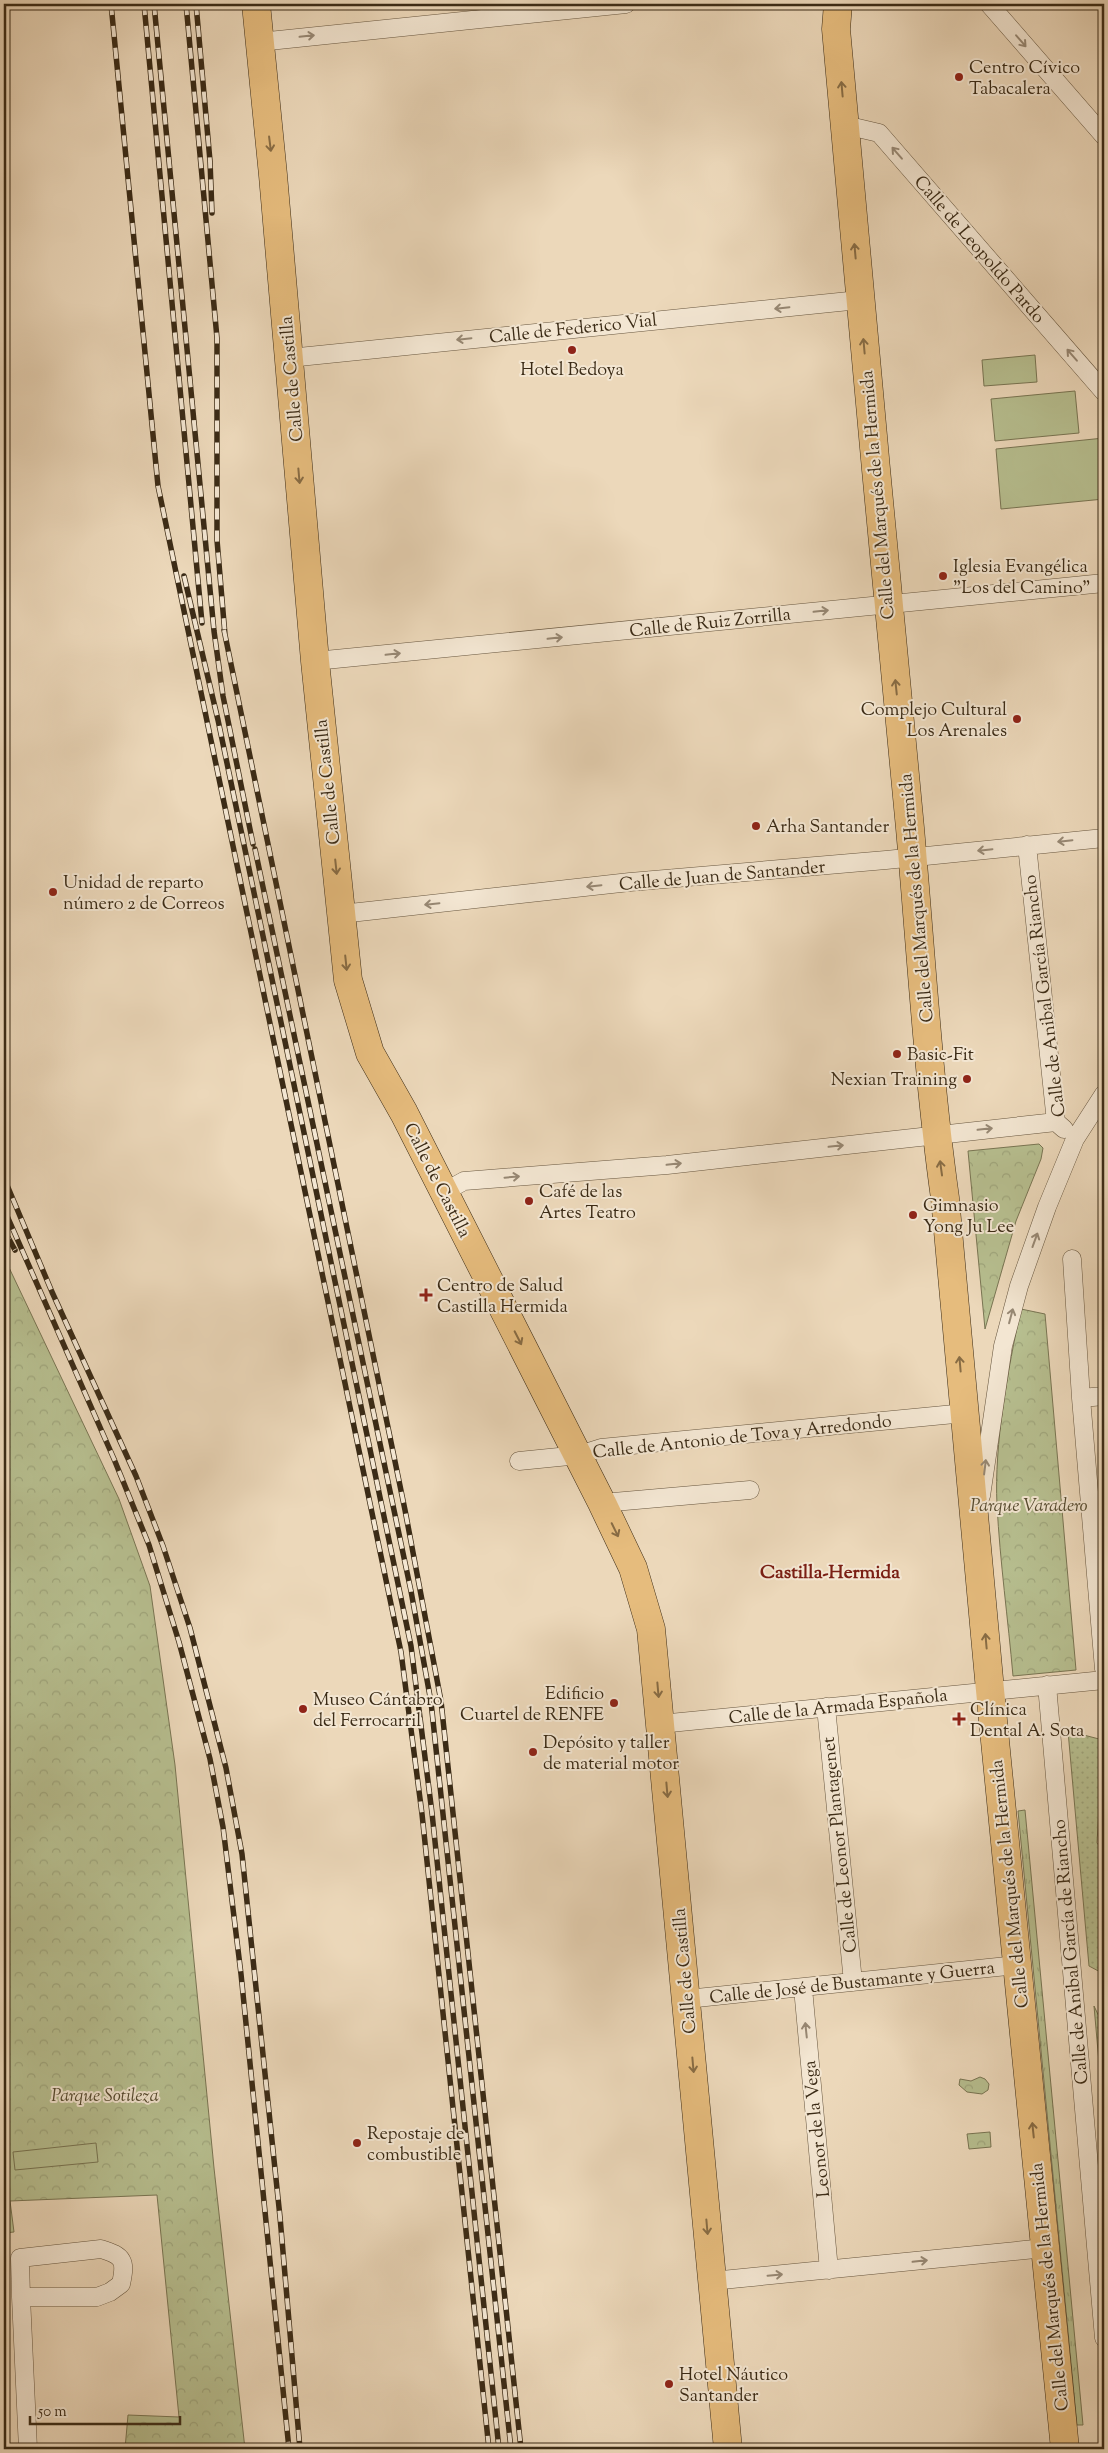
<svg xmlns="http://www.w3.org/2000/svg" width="1108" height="2453" viewBox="0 0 1108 2453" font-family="'Sorts Mill Goudy',serif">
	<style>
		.grass { fill: url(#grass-tufts); stroke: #797553 }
		.forest { fill: url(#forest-crowns); stroke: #797553 }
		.garden { fill: url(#garden-dots); stroke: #797553 }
		.pitch { fill: #b7bf90; stroke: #797553 }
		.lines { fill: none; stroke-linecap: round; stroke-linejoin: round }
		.street-casing { stroke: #67563f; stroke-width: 19 }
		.primary-casing { stroke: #3b2b16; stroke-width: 29 }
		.street { stroke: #f3e6d2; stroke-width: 18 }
		.primary { stroke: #e6bc7d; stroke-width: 28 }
		.rail-casing { stroke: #3b2b16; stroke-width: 5.5 }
		.rail { stroke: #f3e6d2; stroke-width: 4; stroke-dasharray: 11; stroke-linecap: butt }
		.oneway { stroke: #978874 }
		.oneway2 { stroke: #886c44 }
		.poi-dot { fill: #8f2418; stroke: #f3e6d2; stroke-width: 2 }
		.labels { text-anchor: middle; stroke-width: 4; stroke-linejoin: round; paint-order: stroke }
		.poi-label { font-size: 18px; fill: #3b2b16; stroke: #f3e6d2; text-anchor: start }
		.street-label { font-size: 18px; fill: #3b2b16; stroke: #f3e6d2 }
		.park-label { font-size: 18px; font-style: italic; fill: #54492e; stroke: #f3e6d2 }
		.neighbourhood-label { font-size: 19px; font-weight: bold; fill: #7a1f14; stroke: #f3e6d2 }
	</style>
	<defs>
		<pattern id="grass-tufts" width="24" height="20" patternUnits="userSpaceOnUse" patternTransform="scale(1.25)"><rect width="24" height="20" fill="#b7bf90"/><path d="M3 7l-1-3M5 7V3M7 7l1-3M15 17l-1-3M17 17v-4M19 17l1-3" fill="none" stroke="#9ea47b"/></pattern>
		<pattern id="forest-crowns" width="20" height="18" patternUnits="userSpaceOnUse" patternTransform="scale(1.25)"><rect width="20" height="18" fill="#b7bf90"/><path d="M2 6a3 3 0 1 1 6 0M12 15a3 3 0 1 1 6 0" fill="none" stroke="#9ea47b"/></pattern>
		<pattern id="garden-dots" width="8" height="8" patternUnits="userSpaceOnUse" patternTransform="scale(1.25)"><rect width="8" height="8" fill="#b7bf90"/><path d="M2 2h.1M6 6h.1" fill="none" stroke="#9ea47b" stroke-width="1.8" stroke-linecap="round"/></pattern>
	</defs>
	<rect width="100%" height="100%" fill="#ecd8ba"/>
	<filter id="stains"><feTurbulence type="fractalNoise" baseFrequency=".004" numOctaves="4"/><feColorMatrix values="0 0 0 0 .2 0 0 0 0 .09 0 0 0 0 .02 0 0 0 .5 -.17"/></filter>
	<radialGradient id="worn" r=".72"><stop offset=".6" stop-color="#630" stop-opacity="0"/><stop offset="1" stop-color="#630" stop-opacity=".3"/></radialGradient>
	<path class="grass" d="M1025 1810 1083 2425H1077L1018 1811Z"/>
	<path class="forest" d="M1039 1144 1043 1148 1041 1159 1016 1221 985 1329 968 1151Z
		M4 1257 119 1499 150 1586 175 1765 214 2168 245 2449H125L128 2415 179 2417 157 2195 10 2201 14 2232 4 2233Z
		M1021 1309 1045 1314 1076 1670 1013 1676C1008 1619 1000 1562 997 1505 994 1444 1008 1369 1021 1309Z
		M980 2077 985 2079 989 2084 988 2090 982 2094 967 2092 959 2085 960 2079 971 2081Z
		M990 2132 991 2147 969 2149 967 2134Z"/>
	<path class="garden" d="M1068 1731 1103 1740 1097 1843 1104 1852V1974L1089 1966Z
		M1094 2006 1104 2027V2119Z"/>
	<path class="pitch" d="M1035 355 1037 382 984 386 982 360Z
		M1075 391 1079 433 995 441 991 399Z
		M1104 438V499L1001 509 996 449Z
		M96 2143 98 2162 15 2170 13 2152Z"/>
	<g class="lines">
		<defs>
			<path id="street" d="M989 4 1104 136
				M259 42 626 4
				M845 125 879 133 1104 392
				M289 358 859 300
				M315 661 1104 583
				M1027 845 1056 1122 1064 1129
				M341 914 630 882 886 860 1104 838
				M444 1192 464 1181 667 1165 1056 1122
				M1072 1259 1081 1398 1104 1669
				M1081 1398 1104 1396
				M519 1461 579 1455 601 1448 965 1413
				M981 1496 1003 1346 1019 1286 1047 1207 1075 1139 1104 1094
				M602 1503 750 1490
				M1047 1685 1104 2338
				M826 1707 853 1982
				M660 1724 1104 1680
				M803 1988 829 2270
				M687 1999 1017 1965
				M101 2249C124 2256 126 2261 121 2284L110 2292 97 2297H21L20 2258Z
				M712 2281 1045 2248
				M21 2297 28 2449"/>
			<path id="primary" d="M256 4 273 175 315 661 348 980 370 1053 404 1113 602 1503 633 1568 651 1629 728 2449
				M838 4 836 29C860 295 884 562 910 828 921 952 928 1076 945 1198L990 1690 1065 2449"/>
		</defs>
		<use href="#street" class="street-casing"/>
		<use href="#primary" class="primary-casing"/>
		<use href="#street" class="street"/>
		<use href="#primary" class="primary"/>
		<defs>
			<path id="rail" d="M111 4 158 486 401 1652 422 1814 489 2449
				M144 4 202 623
				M154 4 214 631 223 696 253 844
				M186 4 217 338V540L225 635
				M196 4 210 161 212 213
				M184 576 218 720 411 1646 432 1813 499 2449
				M224 630 405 1510 441 1701 521 2449
				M255 849 411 1591 431 1702 511 2449
				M4 1178 52 1292 136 1476 163 1546 190 1628 226 1768 242 1854 280 2217 300 2449
				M4 1209 114 1459 149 1545 179 1642 210 1759 223 1827 241 1974 289 2449
				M4 1230 15 1250"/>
		</defs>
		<use href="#rail" class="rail-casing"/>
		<use href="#rail" class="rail"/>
	</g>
	<defs><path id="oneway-shaft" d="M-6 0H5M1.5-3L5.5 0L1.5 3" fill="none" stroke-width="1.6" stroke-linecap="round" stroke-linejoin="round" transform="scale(1.25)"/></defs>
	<g class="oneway">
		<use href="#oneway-shaft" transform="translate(307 36) rotate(-6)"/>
		<use href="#oneway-shaft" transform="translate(1021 41) rotate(49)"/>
		<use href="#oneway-shaft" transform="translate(897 153) rotate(-131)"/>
		<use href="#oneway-shaft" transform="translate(782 308) rotate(174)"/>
		<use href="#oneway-shaft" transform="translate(464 339) rotate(174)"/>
		<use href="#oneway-shaft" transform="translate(1072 355) rotate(-131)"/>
		<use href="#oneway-shaft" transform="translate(821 611) rotate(-6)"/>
		<use href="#oneway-shaft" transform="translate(555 638) rotate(-6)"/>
		<use href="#oneway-shaft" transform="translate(393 654) rotate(-6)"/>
		<use href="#oneway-shaft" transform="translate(1065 841) rotate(174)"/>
		<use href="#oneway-shaft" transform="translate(985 850) rotate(174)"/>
		<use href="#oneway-shaft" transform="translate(594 886) rotate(174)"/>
		<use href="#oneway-shaft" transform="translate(432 904) rotate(174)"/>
		<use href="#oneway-shaft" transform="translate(985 1129) rotate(-6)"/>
		<use href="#oneway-shaft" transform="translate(836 1146) rotate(-6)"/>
		<use href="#oneway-shaft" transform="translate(674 1164) rotate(-6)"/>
		<use href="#oneway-shaft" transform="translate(512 1177) rotate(-5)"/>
		<use href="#oneway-shaft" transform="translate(1035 1240) rotate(-70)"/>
		<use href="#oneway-shaft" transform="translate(1011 1316) rotate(-75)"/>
		<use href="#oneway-shaft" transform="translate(985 1467) rotate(-83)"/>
		<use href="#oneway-shaft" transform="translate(806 2030) rotate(-96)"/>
		<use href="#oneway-shaft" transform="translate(920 2261) rotate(-6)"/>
		<use href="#oneway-shaft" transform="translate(775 2275) rotate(-5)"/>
	</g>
	<g class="oneway2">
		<use href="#oneway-shaft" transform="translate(842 89) rotate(-95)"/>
		<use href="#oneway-shaft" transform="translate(270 144) rotate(83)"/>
		<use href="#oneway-shaft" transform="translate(855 251) rotate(-95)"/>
		<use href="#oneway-shaft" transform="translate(864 346) rotate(-95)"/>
		<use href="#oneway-shaft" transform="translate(299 476) rotate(85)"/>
		<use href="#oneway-shaft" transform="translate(896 687) rotate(-96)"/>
		<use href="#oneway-shaft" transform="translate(336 867) rotate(84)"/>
		<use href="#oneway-shaft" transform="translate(346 963) rotate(84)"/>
		<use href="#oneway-shaft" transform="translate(941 1168) rotate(-98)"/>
		<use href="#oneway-shaft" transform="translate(518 1338) rotate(63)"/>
		<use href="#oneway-shaft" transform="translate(960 1364) rotate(-95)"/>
		<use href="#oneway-shaft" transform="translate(615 1530) rotate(64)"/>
		<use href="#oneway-shaft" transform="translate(986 1641) rotate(-95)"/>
		<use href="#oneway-shaft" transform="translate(658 1690) rotate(85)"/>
		<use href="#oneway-shaft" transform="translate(667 1790) rotate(85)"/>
		<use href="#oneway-shaft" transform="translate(693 2065) rotate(85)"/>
		<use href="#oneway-shaft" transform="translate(1033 2130) rotate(-96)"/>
		<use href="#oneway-shaft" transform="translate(707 2227) rotate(85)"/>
	</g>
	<g class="poi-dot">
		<circle cx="959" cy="77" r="5"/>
		<circle cx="572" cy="350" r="5"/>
		<circle cx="943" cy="576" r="5"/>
		<circle cx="1017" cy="719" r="5"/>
		<circle cx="756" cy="826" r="5"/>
		<circle cx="53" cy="892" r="5"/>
		<circle cx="897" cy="1054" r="5"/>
		<circle cx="967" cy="1079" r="5"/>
		<circle cx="529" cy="1201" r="5"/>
		<circle cx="913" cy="1215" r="5"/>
		<path d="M423.5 1287.5h5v5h5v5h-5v5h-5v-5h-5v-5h5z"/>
		<circle cx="614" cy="1703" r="5"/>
		<circle cx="303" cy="1709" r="5"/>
		<path d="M956.5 1711.5h5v5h5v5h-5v5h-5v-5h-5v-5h5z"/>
		<circle cx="533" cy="1752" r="5"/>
		<circle cx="357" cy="2143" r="5"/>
		<circle cx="669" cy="2384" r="5"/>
	</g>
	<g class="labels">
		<g class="poi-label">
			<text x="969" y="73">Centro Cívico<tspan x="969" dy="21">Tabacalera</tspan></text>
			<text x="572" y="375" text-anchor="middle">Hotel Bedoya</text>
			<text x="953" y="572">Iglesia Evangélica<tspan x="953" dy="21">"Los del Camino"</tspan></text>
			<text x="1007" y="715" text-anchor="end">Complejo Cultural<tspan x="1007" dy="21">Los Arenales</tspan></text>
			<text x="766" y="832">Arha Santander</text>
			<text x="63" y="888">Unidad de reparto<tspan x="63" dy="21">número 2 de Correos</tspan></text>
			<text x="907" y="1060">Basic-Fit</text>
			<text x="957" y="1085" text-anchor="end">Nexian Training</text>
			<text x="539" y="1197">Café de las<tspan x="539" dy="21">Artes Teatro</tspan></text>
			<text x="923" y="1211">Gimnasio<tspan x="923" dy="21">Yong Ju Lee</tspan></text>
			<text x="437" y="1291">Centro de Salud<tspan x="437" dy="21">Castilla Hermida</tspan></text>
			<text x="604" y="1699" text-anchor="end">Edificio<tspan x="604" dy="21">Cuartel de RENFE</tspan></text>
			<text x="313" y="1705">Museo Cántabro<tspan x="313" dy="21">del Ferrocarril</tspan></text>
			<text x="970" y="1715">Clínica<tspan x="970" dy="21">Dental A. Sota</tspan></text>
			<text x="543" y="1748">Depósito y taller<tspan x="543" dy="21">de material motor</tspan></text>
			<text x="367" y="2139">Repostaje de<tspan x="367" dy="21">combustible</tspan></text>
			<text x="679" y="2380">Hotel Náutico<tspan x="679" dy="21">Santander</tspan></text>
		</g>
		<g class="street-label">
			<text transform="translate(980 249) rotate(49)" y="6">Calle de Leopoldo Pardo</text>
			<text transform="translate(573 328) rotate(-6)" y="6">Calle de Federico Vial</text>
			<text transform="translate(291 379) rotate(-95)" y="6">Calle de Castilla</text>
			<text transform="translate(877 495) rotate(-95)" y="6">Calle del Marqués de la Hermida</text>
			<text transform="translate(710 622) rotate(-6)" y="6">Calle de Ruiz Zorrilla</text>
			<text transform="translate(327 782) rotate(-96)" y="6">Calle de Castilla</text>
			<text transform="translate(722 875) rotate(-5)" y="6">Calle de Juan de Santander</text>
			<text transform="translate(916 898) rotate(-95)" y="6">Calle del Marqués de la Hermida</text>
			<text transform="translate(1044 996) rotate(-97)" y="6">Calle de Anibal García Riancho</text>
			<text transform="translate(438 1180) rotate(63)" y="6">Calle de Castilla</text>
			<text transform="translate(742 1436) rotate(-6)" y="6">Calle de Antonio de Tova y Arredondo</text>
			<text transform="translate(838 1706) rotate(-6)" y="6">Calle de la Armada Española</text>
			<text transform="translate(839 1845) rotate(-96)" y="6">Calle de Leonor Plantagenet</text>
			<text transform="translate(1009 1884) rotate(-96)" y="6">Calle del Marqués de la Hermida</text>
			<text transform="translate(1070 1952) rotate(-95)" y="6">Calle de Anibal García de Riancho</text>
			<text transform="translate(684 1971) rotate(-95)" y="6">Calle de Castilla</text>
			<text transform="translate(852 1982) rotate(-6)" y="6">Calle de José de Bustamante y Guerra</text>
			<text transform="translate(816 2129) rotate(-96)" y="6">Leonor de la Vega</text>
			<text transform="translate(1049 2287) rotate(-96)" y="6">Calle del Marqués de la Hermida</text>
		</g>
		<g class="park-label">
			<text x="1029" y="1511">Parque Varadero</text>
			<text x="105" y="2101">Parque Sotileza</text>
		</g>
		<g class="neighbourhood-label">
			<text x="830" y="1578">Castilla-Hermida</text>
		</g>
	</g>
	<rect width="1108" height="2453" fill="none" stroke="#ecd8ba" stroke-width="20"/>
	<rect x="5" y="5" width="1098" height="2443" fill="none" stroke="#3b2b16" stroke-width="2.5"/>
	<rect x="10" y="10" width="1088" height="2433" fill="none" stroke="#3b2b16"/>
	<path d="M30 2416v8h150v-8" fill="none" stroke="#3b2b16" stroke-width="2.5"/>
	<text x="38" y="2416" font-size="15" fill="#3b2b16" stroke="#f3e6d2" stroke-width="4" paint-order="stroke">50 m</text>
	<rect width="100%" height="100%" filter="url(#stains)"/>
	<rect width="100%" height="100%" fill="url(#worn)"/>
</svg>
